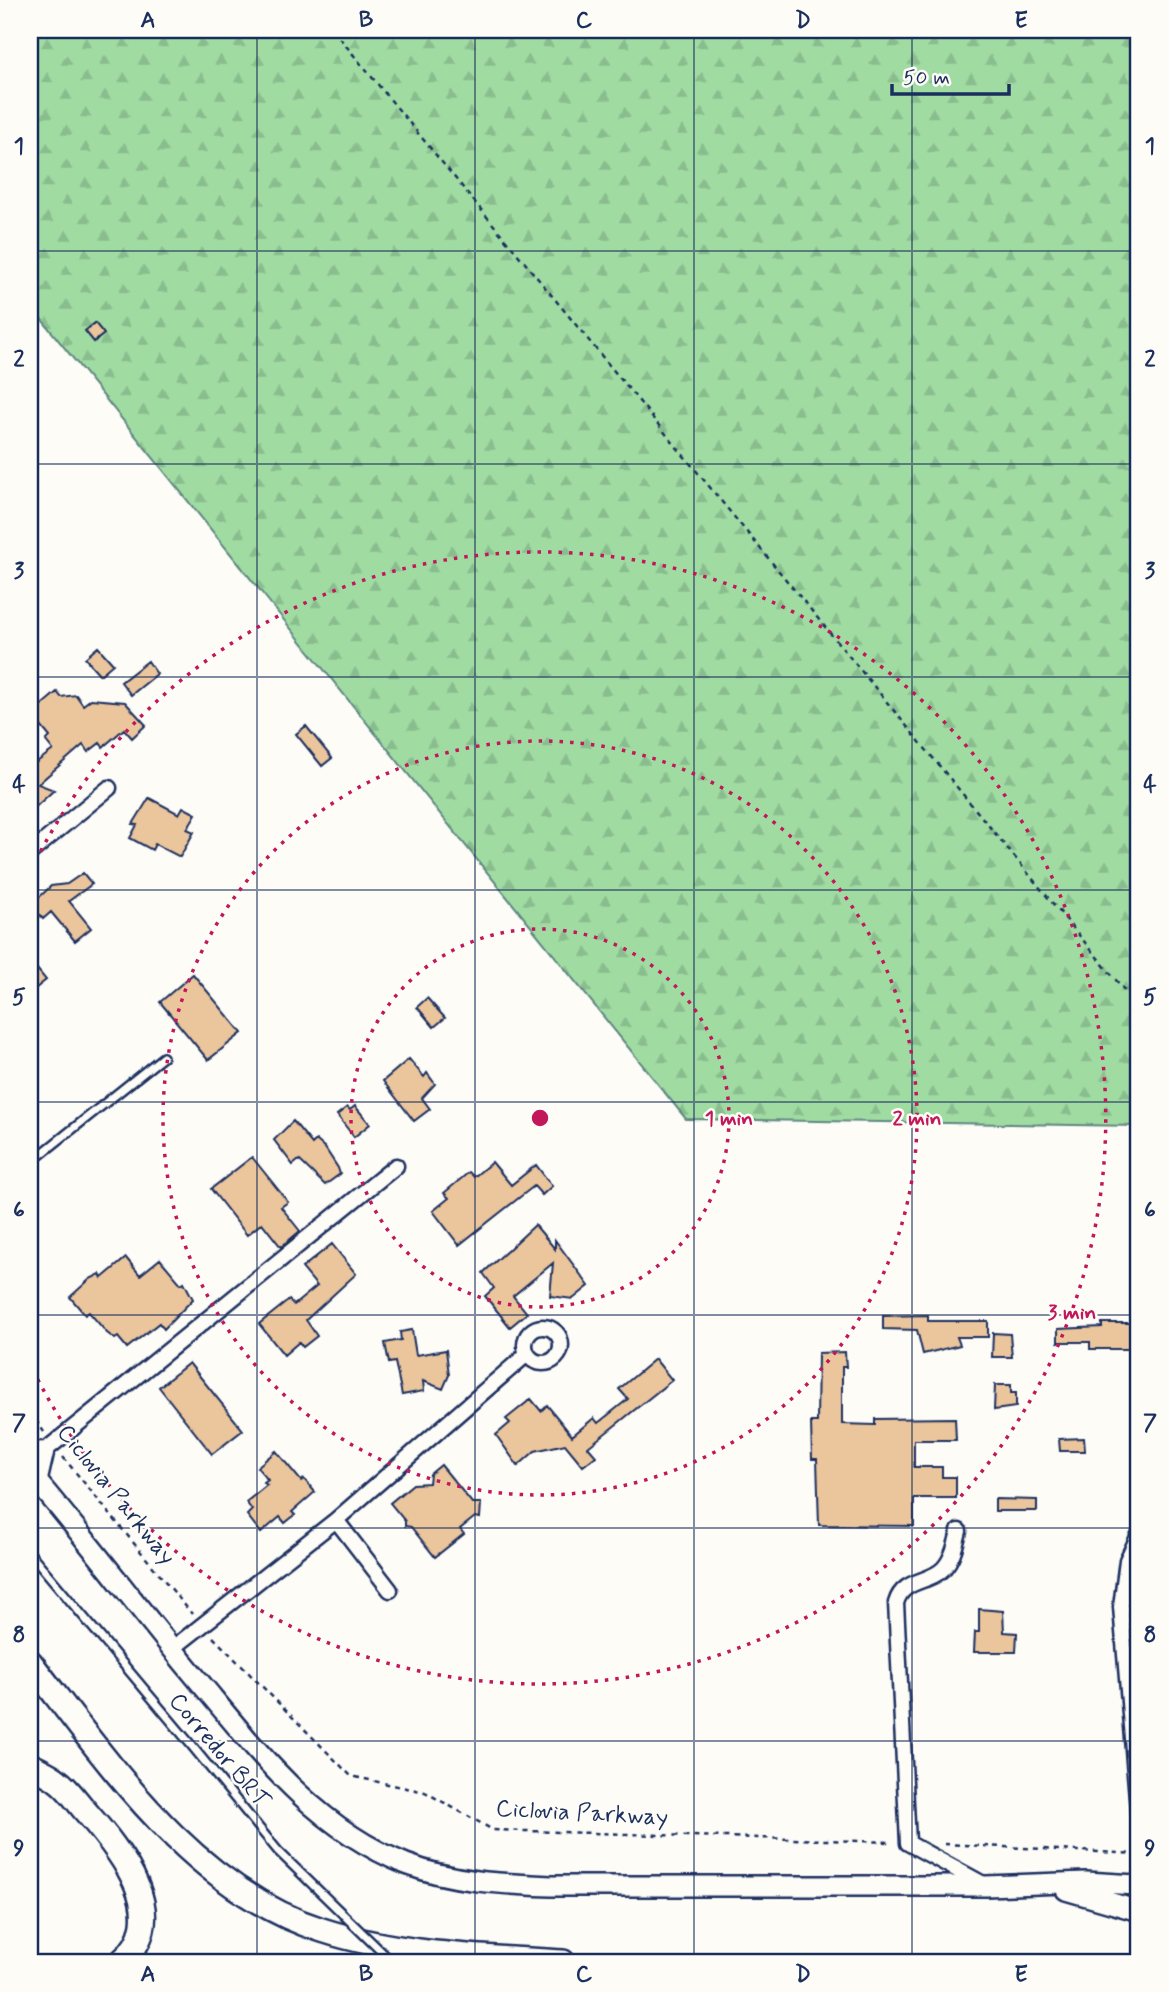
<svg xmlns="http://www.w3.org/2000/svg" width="1169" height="1992" viewBox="0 0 1169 1992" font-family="Mynerve,sans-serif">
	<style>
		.forest { fill: url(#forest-firs); stroke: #5e8680; stroke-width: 2 }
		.building { fill: #ebc59c; stroke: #1b2f5e; stroke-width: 2 }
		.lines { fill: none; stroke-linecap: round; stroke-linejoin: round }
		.service-casing { stroke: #1b2f5e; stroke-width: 12 }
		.minor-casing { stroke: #1b2f5e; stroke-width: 19 }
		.secondary-casing { stroke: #1b2f5e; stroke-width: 24 }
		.trunk-casing { stroke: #1b2f5e; stroke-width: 28 }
		.path { stroke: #1b2f5e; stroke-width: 2.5; stroke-dasharray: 5 5; stroke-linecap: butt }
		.service { stroke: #fdfcf7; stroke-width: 7 }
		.minor { stroke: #fdfcf7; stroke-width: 14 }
		.secondary { stroke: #fdfcf7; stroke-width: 19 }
		.trunk { stroke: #fdfcf7; stroke-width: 23 }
		.service-bridge-casing { stroke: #1b2f5e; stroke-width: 12; stroke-linecap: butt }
		.service-bridge { stroke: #fdfcf7; stroke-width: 7 }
		.grid { fill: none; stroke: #1b2f5e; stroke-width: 2; stroke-opacity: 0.55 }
		.ring { fill: none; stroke: #c2185b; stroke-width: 3.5; stroke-dasharray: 3.5 7 }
		.labels { text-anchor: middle; stroke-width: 5; stroke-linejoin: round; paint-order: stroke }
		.street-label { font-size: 24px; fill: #1b2f5e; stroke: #fdfcf7 }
		.centre { fill: #c2185b; stroke: #fdfcf7; stroke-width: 3.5 }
		.ring-label { font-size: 21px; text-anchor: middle; font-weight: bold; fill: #c2185b; stroke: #fdfcf7; stroke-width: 5; stroke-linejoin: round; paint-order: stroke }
		.neatline { fill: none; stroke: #1b2f5e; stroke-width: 2.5 }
		.grid-label { font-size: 23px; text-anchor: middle; font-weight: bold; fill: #1b2f5e }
	</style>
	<defs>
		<pattern id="forest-firs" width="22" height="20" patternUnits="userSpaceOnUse" patternTransform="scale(1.75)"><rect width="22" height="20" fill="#a0dca2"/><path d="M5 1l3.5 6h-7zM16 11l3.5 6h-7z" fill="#89bd8e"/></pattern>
	</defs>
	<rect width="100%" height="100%" fill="#fdfcf7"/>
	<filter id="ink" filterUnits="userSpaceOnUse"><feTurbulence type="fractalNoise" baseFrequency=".0143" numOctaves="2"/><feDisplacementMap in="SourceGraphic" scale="14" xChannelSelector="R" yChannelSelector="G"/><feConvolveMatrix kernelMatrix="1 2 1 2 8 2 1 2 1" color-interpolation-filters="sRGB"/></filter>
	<g filter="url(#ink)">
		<path class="forest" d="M30 30H1139V1126L686 1119 30 305Z"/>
		<path class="building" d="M95 323 104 334 94 342 85 331Z
			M98 647 113 664 100 675 85 658Z
			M148 661 157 674 131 695 121 682Z
			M57 692 61 697 76 695 83 705 91 699 125 702 146 725 132 738 124 729 103 747 100 743 88 752 83 745 38 784 54 790 30 812V767L53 750 46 741 50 737 31 714Z
			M306 726 332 758 322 766 296 734Z
			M149 798 179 814 183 807 196 814 187 829 194 832 180 857 155 844 152 850 130 838 137 825 133 824Z
			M83 873 92 884 69 901 91 928 75 941 51 912 43 919 31 905 51 886 67 884Z
			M37 969 46 980 30 993V976Z
			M193 974 242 1033 208 1060 160 1002Z
			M427 998 445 1018 434 1027 417 1007Z
			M409 1059 424 1077 427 1073 435 1084 422 1098 430 1109 414 1121 383 1081Z
			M355 1106 370 1124 354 1137 337 1115 347 1107 350 1110Z
			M293 1121 312 1144 316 1140 325 1148 338 1168 340 1174 325 1185 299 1160 293 1165 274 1140Z
			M252 1157 288 1202 281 1207 300 1231 281 1247 262 1223 247 1235 211 1189Z
			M492 1162 511 1185 536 1165 552 1186 542 1195 534 1186 459 1245 433 1211 449 1198 444 1193 469 1172 474 1177Z
			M535 1225 555 1249V1240L589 1286 573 1299 550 1296 553 1263 513 1296 527 1313 510 1327 485 1296 494 1288 483 1273Z
			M332 1244 356 1274 306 1320 317 1336 303 1347 299 1342 284 1355 259 1324 289 1300 294 1305 317 1286 302 1268Z
			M126 1258 140 1275 160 1259 181 1284 184 1282 193 1299 164 1329 159 1323 127 1348 118 1337 115 1339 107 1333 89 1312 85 1315 70 1297 90 1279 100 1274 102 1278Z
			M928 1315V1321H988V1337H957L960 1345 923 1354 917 1330 883 1329V1316Z
			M1102 1323H1134V1328H1139V1349H1090V1342H1058V1329L1102 1327Z
			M412 1330 416 1355 446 1350 449 1375 443 1389 423 1381 424 1391 402 1395 395 1362 389 1363 385 1343 401 1340 400 1332Z
			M993 1333 1010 1334 1012 1357H992Z
			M845 1352 846 1367H842V1424L875 1425V1419L955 1418 956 1440H914V1467H942V1477H956V1498H914V1526L819 1525 817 1459H812L811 1422H817L818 1353Z
			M655 1359 672 1380 588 1447 596 1456 583 1466 565 1444 535 1451 518 1466 496 1435 510 1423 506 1419 531 1399 541 1411 547 1405 572 1436 594 1418 598 1423 628 1399 619 1389Z
			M189 1363 243 1430 212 1454 159 1387Z
			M995 1385H1011V1393H1016V1407L994 1410Z
			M1084 1438 1085 1451H1060L1059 1439Z
			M276 1451 301 1481 304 1479 315 1492 292 1512 295 1515 285 1523 280 1517 261 1533 247 1515 252 1510 246 1502 267 1485 264 1483 268 1480 257 1467Z
			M441 1465 472 1503H481L480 1518 475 1517 460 1529 464 1534 435 1557 411 1527 405 1526V1521L390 1503 413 1484 429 1483 430 1474Z
			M995 1499 1037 1500V1511H995Z
			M979 1609 1003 1611 1004 1632 1017 1633 1016 1652H974L975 1632H979Z"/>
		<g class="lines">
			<defs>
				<path id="service" d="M30 1163 163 1057
					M30 1553 192 1746"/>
				<path id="minor" d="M30 853 109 788
					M525 1345a18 18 0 1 1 36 0a18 18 0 1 1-36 0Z
					M30 1450 47 1449 396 1166
					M39 1484 47 1449
					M336 1520 390 1590
					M959 1531C956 1543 953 1558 944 1568 929 1584 903 1578 896 1603L908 1843 985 1885
					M1139 1535 1127 1560 1121 1607 1139 1822
					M172 1649 336 1520 527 1354"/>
				<path id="secondary" d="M30 1473C91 1544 147 1620 208 1692 265 1761 320 1830 406 1864 452 1882 503 1884 552 1886H986L1086 1882 1136 1885
					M1066 1890 1139 1911"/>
				<path id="trunk" d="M30 1662C109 1763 193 1890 322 1930 399 1955 483 1957 563 1962
					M30 1765C39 1770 50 1774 58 1781 69 1789 78 1803 87 1813 121 1852 174 1917 121 1962"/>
			</defs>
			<use href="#service" class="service-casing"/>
			<use href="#minor" class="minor-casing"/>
			<use href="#secondary" class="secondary-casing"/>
			<use href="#trunk" class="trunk-casing"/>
			<path class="path" d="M333 30 1139 1008
				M30 1412 44 1432
				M63 1457 192 1614
				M213 1637 351 1776 425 1792 493 1830 892 1842
				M944 1844 1139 1854"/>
			<use href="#service" class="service"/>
			<use href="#minor" class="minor"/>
			<use href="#secondary" class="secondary"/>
			<use href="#trunk" class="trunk"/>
			<defs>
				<path id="service-bridge" d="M192 1746 278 1851 392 1962"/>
			</defs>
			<use href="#service-bridge" class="service-bridge-casing"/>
			<use href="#service-bridge" class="service-bridge"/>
		</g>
	</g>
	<path class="grid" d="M257 30V1962M475 30V1962M694 30V1962M912 30V1962M30 251H1139M30 464H1139M30 677H1139M30 890H1139M30 1102H1139M30 1315H1139M30 1528H1139M30 1741H1139"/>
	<g class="ring">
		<circle cx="540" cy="1118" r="189"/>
		<circle cx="540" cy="1118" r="377"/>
		<path d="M31 870A566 566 0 1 1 31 1366"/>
	</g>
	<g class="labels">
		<g class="street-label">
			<text transform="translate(117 1494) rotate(51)" y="8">Ciclovia Parkway</text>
			<text transform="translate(220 1750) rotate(50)" y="8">Corredor BRT</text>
			<text transform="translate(582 1812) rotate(3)" y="8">Ciclovia Parkway</text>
		</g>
	</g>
	<circle cx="540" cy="1118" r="10" class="centre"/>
	<g class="ring-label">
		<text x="729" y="1125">1 min</text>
		<text x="917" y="1125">2 min</text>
		<text x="1072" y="1319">3 min</text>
	</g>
	<rect width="1169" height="1992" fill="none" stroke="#fdfcf7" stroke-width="77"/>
	<path d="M892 84v10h117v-10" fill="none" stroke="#1b2f5e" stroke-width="3.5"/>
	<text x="903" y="84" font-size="21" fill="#1b2f5e" stroke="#fdfcf7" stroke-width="5" paint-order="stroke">50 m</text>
	<rect x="38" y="38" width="1092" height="1916" class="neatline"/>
	<g class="grid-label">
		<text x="148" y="27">A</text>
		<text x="366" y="27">B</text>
		<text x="584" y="27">C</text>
		<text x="803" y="27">D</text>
		<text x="1021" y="27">E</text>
		<text x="19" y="153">1</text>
		<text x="1150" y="153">1</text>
		<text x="19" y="366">2</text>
		<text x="1150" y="366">2</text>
		<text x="19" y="578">3</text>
		<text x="1150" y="578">3</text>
		<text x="19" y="791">4</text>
		<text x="1150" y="791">4</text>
		<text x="19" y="1004">5</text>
		<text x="1150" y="1004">5</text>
		<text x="19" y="1217">6</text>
		<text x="1150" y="1217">6</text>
		<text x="19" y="1430">7</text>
		<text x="1150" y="1430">7</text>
		<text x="19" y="1642">8</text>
		<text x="1150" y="1642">8</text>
		<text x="19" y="1855">9</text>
		<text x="1150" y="1855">9</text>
		<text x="148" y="1981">A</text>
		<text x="366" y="1981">B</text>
		<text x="584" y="1981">C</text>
		<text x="803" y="1981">D</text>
		<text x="1021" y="1981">E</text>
	</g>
</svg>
